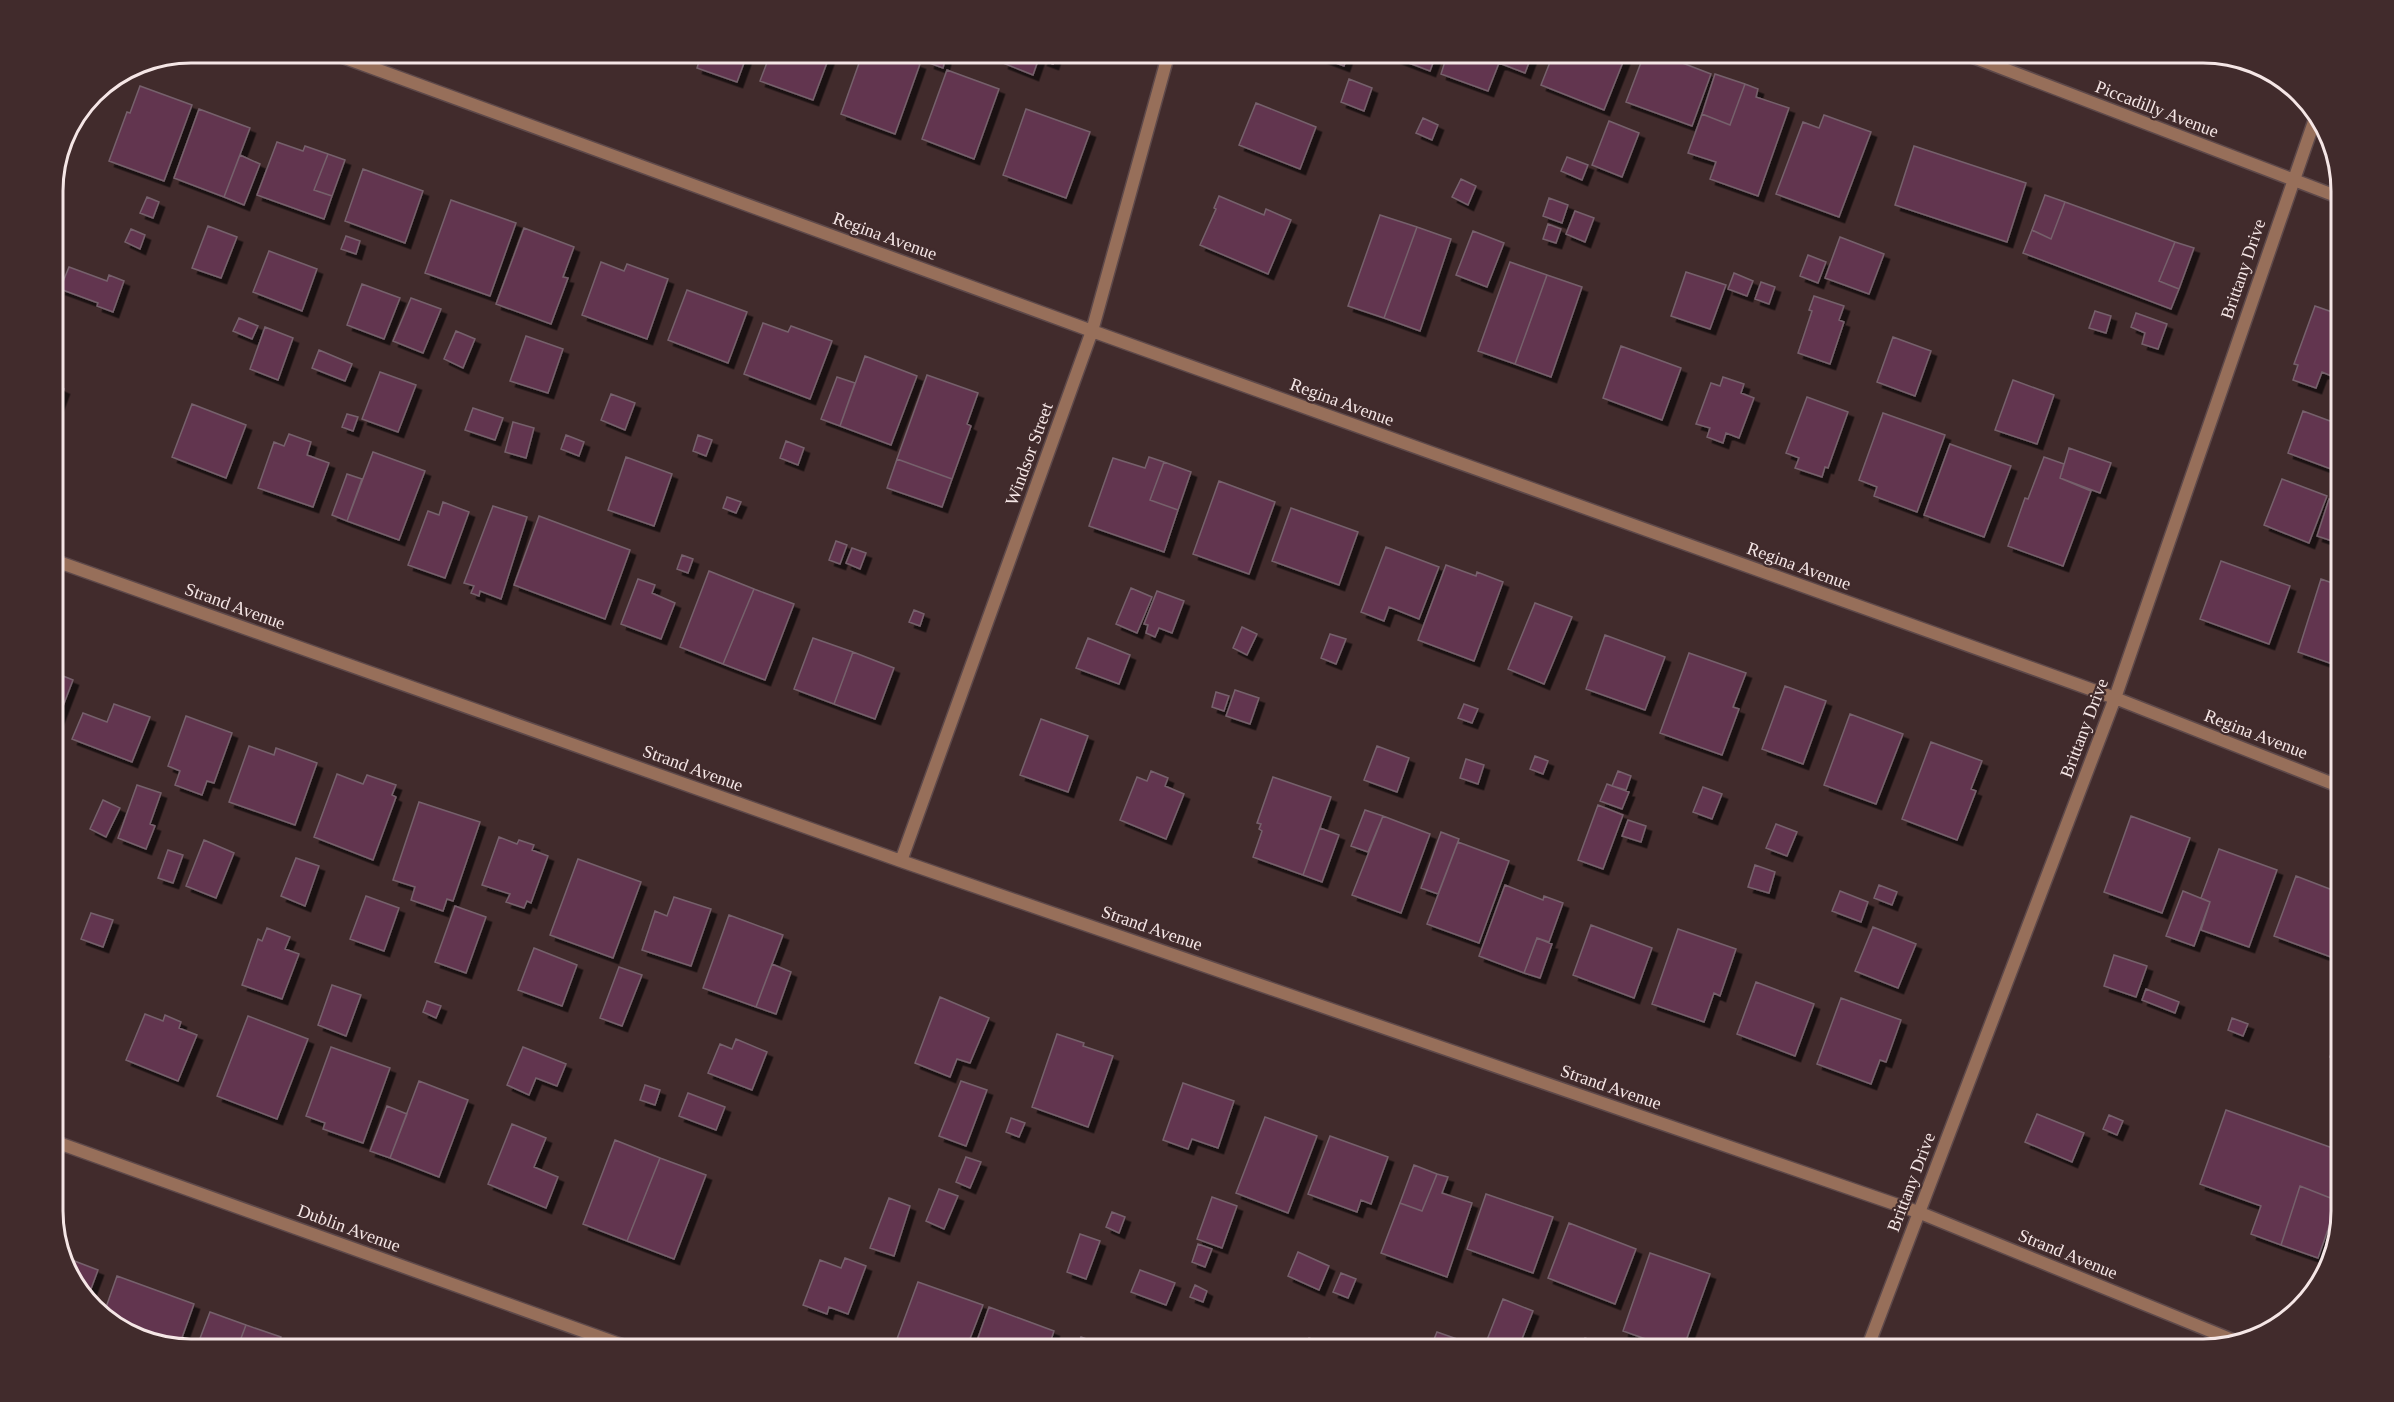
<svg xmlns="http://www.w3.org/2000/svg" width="2394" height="1402" viewBox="0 0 2394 1402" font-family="'Times New Roman',serif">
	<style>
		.building { fill: #62364f; stroke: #76616c; stroke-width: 1.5; filter: url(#shadow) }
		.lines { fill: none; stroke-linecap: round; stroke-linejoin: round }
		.minor-casing { stroke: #5e494a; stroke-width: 15 }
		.minor { stroke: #976f5a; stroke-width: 12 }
		.labels { text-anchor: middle; stroke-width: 4.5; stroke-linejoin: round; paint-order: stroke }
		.street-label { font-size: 18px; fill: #f5e6e6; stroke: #412b2c }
		.rim { fill: none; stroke: #f5e6e6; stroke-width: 3 }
	</style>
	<defs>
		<filter id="shadow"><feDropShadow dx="5.5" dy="5.5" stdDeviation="0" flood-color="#0009"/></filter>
	</defs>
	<rect width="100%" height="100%" fill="#412b2c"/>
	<path class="building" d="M702 52H748L737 82 697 68Z
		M771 52H831L813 100 760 81Z
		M863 52H889L920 64 895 134 841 114Z
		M932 52H947L943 68 929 63Z
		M1007 52H1041L1033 75 1003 63Z
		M1045 52H1057L1053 64 1042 60Z
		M1307 52H1349L1344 66Z
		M1380 52H1437L1430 71Z
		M1448 52H1533L1525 73 1499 63 1488 91 1441 74Z
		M1554 52H1627L1604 110 1541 85Z
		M1645 52H1654L1711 74 1692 126 1626 102Z
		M947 70 999 89 974 159 922 139Z
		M1715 74 1745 84 1730 125 1702 114Z
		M1349 79 1372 88 1364 111 1341 102Z
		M1745 84 1758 89 1756 97 1789 108 1758 196 1710 179 1716 162 1688 153 1702 114 1730 125Z
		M140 86 192 105 164 181 109 161 127 112 130 113Z
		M1256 103 1316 127 1300 169 1239 145Z
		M199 109 250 128 224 197 174 178Z
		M1026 109 1090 132 1066 198 1003 175Z
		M1824 115 1871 132 1839 217 1776 194 1803 122 1819 128Z
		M1423 118 1438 125 1432 140 1416 133Z
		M1609 121 1639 133 1622 177 1592 165Z
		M277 142 303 151 305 146 328 154 314 190 332 196 324 219 257 195Z
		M1914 146 2026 183 2007 242 1895 205Z
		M328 154 345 160 332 196 314 190Z
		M240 155 260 164 244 205 224 197Z
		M1567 157 1588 165 1582 180 1561 171Z
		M363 169 423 191 405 243 345 221Z
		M1461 179 1476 186 1468 205 1452 197Z
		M2045 195 2065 202 2051 239 2032 230Z
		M1219 196 1264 215 1266 209 1291 220 1268 274 1200 245 1216 209 1214 208Z
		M147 197 159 202 153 218 140 213Z
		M1549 198 1568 205 1562 223 1543 216Z
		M451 200 516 223 490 296 425 273Z
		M2065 202 2175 242 2159 281 2179 289 2171 309 2023 253 2032 230 2051 239Z
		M1575 211 1594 218 1585 242 1566 234Z
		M1380 215 1417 227 1384 318 1348 306Z
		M1548 224 1561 229 1556 243 1543 239Z
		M208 226 237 237 221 278 192 268Z
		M1417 227 1451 239 1420 331 1384 318Z
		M524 228 574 247 563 277 568 278 551 324 496 304Z
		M131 229 145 235 140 249 125 242Z
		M1473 231 1504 243 1487 287 1456 275Z
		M346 236 360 241 356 254 341 249Z
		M1840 237 1884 254 1869 294 1825 278Z
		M2175 242 2194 248 2179 289 2159 281Z
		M269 251 317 269 302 311 253 292Z
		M1808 255 1826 262 1818 283 1800 276Z
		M601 262 624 271 627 264 668 279 647 339 582 315Z
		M1510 262 1547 275 1515 364 1478 351Z
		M69 267 107 281 109 275 124 281 113 312 97 306 98 303 60 289Z
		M1686 272 1726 285 1710 329 1671 316Z
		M1734 273 1753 281 1747 296 1728 289Z
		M1547 275 1582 287 1551 377 1515 364Z
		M1761 282 1775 287 1769 304 1755 299Z
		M362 284 400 298 384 339 347 325Z
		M687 290 747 312 728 363 668 340Z
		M1814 296 1844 306 1839 320 1844 322 1830 364 1798 353 1812 311 1809 310Z
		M411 298 441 309 423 353 393 341Z
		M2315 306 2341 315V380L2322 372 2316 388 2293 380 2298 365 2294 364Z
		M2095 311 2111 316 2106 333 2089 328Z
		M2136 313 2167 324 2158 349 2142 344 2145 333 2131 327Z
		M239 318 258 326 252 339 233 331Z
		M763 323 788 332 791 326 832 341 810 399 744 374Z
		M265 327 293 338 278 380 250 369Z
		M456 331 475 339 463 368 444 359Z
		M526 336 563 349 548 393 510 381Z
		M1893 337 1931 351 1915 396 1877 382Z
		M1621 346 1681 368 1662 420 1603 398Z
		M319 350 352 364 345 381 312 368Z
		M865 356 917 376 891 445 840 426Z
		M380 372 416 385 398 432 362 419Z
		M927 375 978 393 967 424 971 426 952 479 897 459Z
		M837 377 855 383 840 426 821 419Z
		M1723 377 1744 384 1741 393 1754 398 1739 438 1726 433 1723 443 1707 437 1710 428 1696 424 1711 383 1720 386Z
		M2013 380 2054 395 2037 444 1995 430Z
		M53 384 64 389 53 418Z
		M611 394 635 403 625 430 601 420Z
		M1807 397 1848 412 1828 468 1825 467 1822 477 1795 468 1799 458 1786 453Z
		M192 404 246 425 226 478 172 457Z
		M473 408 503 418 495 440 465 430Z
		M2303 411 2341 425V441L2331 469 2288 453Z
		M1883 413 1945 435 1917 512 1874 496 1877 487 1859 480Z
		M347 414 358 417 353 431 342 427Z
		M513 422 534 428 526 458 505 452Z
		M289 434 311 442 307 455 329 463 313 507 258 488 274 442 284 446Z
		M566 435 584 442 579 456 561 449Z
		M698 435 712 440 706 456 693 451Z
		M786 441 804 448 798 465 780 458Z
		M1950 444 2011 466 1984 537 1924 515Z
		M2069 448 2111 463 2100 493 2060 478Z
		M373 452 425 471 399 540 347 521Z
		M626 457 672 474 654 526 608 510Z
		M1149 457 1164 462 1150 500 1178 510 1164 552 1089 526 1113 458 1145 468Z
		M2044 457 2064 464 2060 478 2091 491 2063 566 2008 546 2025 498 2028 499Z
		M897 459 952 479 942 507 887 488Z
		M1164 462 1191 472 1178 510 1150 500Z
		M347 474 362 479 347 521 332 515Z
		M2282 479 2327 496 2309 543 2264 525Z
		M1219 481 1275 502 1249 574 1193 554Z
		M727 497 741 502 736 513 723 508Z
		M2329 499 2341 503V544L2317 536Z
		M443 502 469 512 445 578 408 565 428 511 439 515Z
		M493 506 527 517 501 599 480 591 479 596 471 593 474 586 464 583Z
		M1291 508 1358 532 1339 585 1272 561Z
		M539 516 630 550 605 619 514 585Z
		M836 541 847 545 840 564 829 560Z
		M1386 547 1439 567 1419 619 1389 607 1384 621 1361 612Z
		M852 548 866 553 860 569 846 563Z
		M682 555 693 559 688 573 677 569Z
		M2221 561 2290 586 2269 644 2200 619Z
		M1446 565 1476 576 1477 572 1503 582 1474 661 1418 640Z
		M709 571 754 589 723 664 680 647Z
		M2341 575V667L2298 652 2321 579 2338 585Z
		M638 579 655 585 652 593 675 603 661 639 621 624Z
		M1131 588 1152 597 1137 633 1116 624Z
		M754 589 794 604 765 680 723 664Z
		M1157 591 1184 601 1172 633 1159 628 1155 637 1146 633 1148 625 1144 624Z
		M1535 603 1572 617 1544 684 1508 669Z
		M914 610 924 614 920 626 909 622Z
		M1242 627 1257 634 1247 655 1233 648Z
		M1330 634 1346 639 1336 664 1321 658Z
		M1605 635 1665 657 1645 710 1586 689Z
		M813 638 853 652 834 704 794 689Z
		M1088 638 1130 655 1119 684 1076 668Z
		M853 652 894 668 875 719 834 704Z
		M1689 653 1746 673 1733 707 1739 709 1722 755 1660 733Z
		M53 672 73 680 53 732Z
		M1785 686 1826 701 1803 764 1762 749Z
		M1235 690 1259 698 1250 724 1226 716Z
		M1216 692 1229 696 1224 711 1212 707Z
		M114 704 150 717 132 762 72 739 83 713 107 722Z
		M1464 704 1478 709 1472 723 1458 718Z
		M1850 714 1903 734 1876 804 1824 785Z
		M186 716 232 733 214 783 207 781 202 795 175 785 180 771 168 766Z
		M1041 719 1088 736 1068 792 1020 775Z
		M1931 742 1982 761 1971 789 1976 791 1957 840 1902 819Z
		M249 746 274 755 276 748 317 763 295 825 229 802Z
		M1377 746 1409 758 1397 792 1364 780Z
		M1535 756 1548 761 1543 774 1530 769Z
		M1466 759 1484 765 1478 784 1460 778Z
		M1151 771 1168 778 1165 786 1184 794 1166 839 1120 820 1137 777 1147 781Z
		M1618 771 1631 776 1626 790 1612 786Z
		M337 774 363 784 367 775 396 785 392 795 396 797 373 860 314 837Z
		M1273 777 1331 797 1303 875 1253 857 1262 831 1259 829 1261 824 1257 823Z
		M1607 784 1629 792 1622 809 1600 801Z
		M137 785 161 793 150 824 155 826 146 849 118 838Z
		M1703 787 1722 794 1712 819 1693 812Z
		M103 800 120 808 106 837 90 829Z
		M419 802 480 822 453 901 447 899 443 911 411 900 415 887 393 880Z
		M1598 805 1623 815 1603 869 1578 860Z
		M1365 810 1383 816 1368 852 1351 846Z
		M1383 816 1430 834 1401 913 1352 895Z
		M2131 816 2190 838 2162 913 2104 892Z
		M1628 820 1646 826 1641 842 1622 836Z
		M1776 824 1797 832 1787 856 1766 848Z
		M1320 828 1339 835 1322 882 1303 875Z
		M1441 832 1459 839 1438 894 1421 888Z
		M499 837 517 844 519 840 534 845 532 850 548 856 531 903 527 901 524 908 506 902 510 894 482 885Z
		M204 840 234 853 216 898 186 886Z
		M1458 842 1509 861 1479 943 1427 924Z
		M2219 849 2277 870 2249 947 2201 930 2210 902 2201 898Z
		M168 850 183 855 173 883 158 878Z
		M296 858 319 866 305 906 281 896Z
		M578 859 641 882 613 958 550 935Z
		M1755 865 1775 872 1769 893 1748 887Z
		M2296 876 2335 891 2333 897 2341 901V954L2339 960 2274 936Z
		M1505 885 1543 900 1544 896 1563 903 1549 942 1537 938 1524 973 1479 956Z
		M1879 885 1897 892 1892 905 1874 898Z
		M1840 891 1868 902 1861 922 1832 911Z
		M2183 891 2210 902 2194 946 2166 936Z
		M366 896 399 908 384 951 350 939Z
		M674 897 711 909 691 966 642 950 655 911 667 916Z
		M455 906 486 917 466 973 435 962Z
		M91 913 113 920 103 947 81 939Z
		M729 915 783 935 756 1007 703 988Z
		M1591 925 1652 948 1634 998 1573 975Z
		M1873 927 1916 944 1898 988 1855 971Z
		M267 928 290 937 285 949 299 954 282 999 242 985 258 939 262 941Z
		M1678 929 1736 949 1720 996 1714 993 1704 1022 1652 1004Z
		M1537 938 1552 944 1540 978 1524 973Z
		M534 948 577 965 562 1006 518 990Z
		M2114 955 2147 966 2136 997 2104 986Z
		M772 964 791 972 776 1014 756 1007Z
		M619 967 642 975 622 1026 600 1018Z
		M1756 982 1814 1004 1795 1056 1737 1034Z
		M332 985 361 995 346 1036 318 1025Z
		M2146 989 2179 1002 2175 1013 2142 1000Z
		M940 997 989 1018 970 1063 957 1059 950 1077 915 1063Z
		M1841 998 1901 1020 1886 1062 1880 1060 1871 1084 1817 1064Z
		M427 1001 441 1006 436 1018 423 1012Z
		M145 1014 163 1021 165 1015 181 1022 179 1028 197 1035 178 1081 126 1060Z
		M248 1016 308 1039 277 1119 217 1096Z
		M2232 1018 2248 1024 2243 1036 2228 1030Z
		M2341 1022V1061L2330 1057Z
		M1057 1034 1084 1043 1083 1046 1113 1056 1088 1127 1032 1107Z
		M736 1039 767 1052 752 1090 708 1073 720 1044 732 1049Z
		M331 1047 390 1068 363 1143 323 1129 325 1123 306 1116Z
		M523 1047 566 1064 557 1086 536 1078 529 1095 507 1085Z
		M419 1081 468 1100 439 1177 390 1158Z
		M961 1081 987 1090 966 1146 939 1136Z
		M1183 1083 1234 1101 1218 1148 1192 1139 1188 1149 1163 1140Z
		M645 1085 660 1090 655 1105 640 1100Z
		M688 1093 725 1107 716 1130 679 1116Z
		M387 1106 407 1114 390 1158 370 1151Z
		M2226 1110 2341 1151V1192L2338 1201 2300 1186 2281 1245 2251 1234 2261 1206 2200 1184Z
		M2037 1114 2084 1133 2072 1162 2025 1142Z
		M2109 1115 2123 1121 2117 1135 2103 1129Z
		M1265 1117 1317 1136 1288 1213 1236 1193Z
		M1011 1118 1025 1123 1019 1137 1006 1132Z
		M512 1124 546 1138 534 1167 558 1177 546 1208 488 1184Z
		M1330 1136 1388 1157 1371 1204 1361 1200 1357 1212 1308 1194Z
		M615 1140 660 1158 627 1241 583 1224Z
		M966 1157 981 1162 970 1188 956 1182Z
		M660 1158 706 1175 674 1259 627 1241Z
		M1414 1165 1437 1174 1422 1211 1400 1203Z
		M1437 1174 1448 1177 1442 1193 1472 1203 1447 1277 1381 1253 1400 1203 1422 1211Z
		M2300 1186 2338 1201 2318 1258 2281 1245Z
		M939 1189 958 1196 944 1229 926 1221Z
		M1486 1194 1553 1217 1533 1273 1467 1249Z
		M1212 1197 1237 1206 1222 1248 1197 1239Z
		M889 1198 910 1206 894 1256 870 1248Z
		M1112 1212 1125 1217 1119 1233 1106 1227Z
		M1569 1223 1636 1249 1615 1304 1548 1278Z
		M1080 1234 1100 1241 1086 1279 1067 1272Z
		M1198 1244 1212 1249 1205 1267 1192 1262Z
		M1298 1252 1329 1266 1319 1290 1288 1276Z
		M1650 1253 1710 1274 1683 1349H1674L1623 1331Z
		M64 1257 98 1270 88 1297 71 1281Z
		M845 1258 866 1266 848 1314 829 1307 827 1314 803 1305 820 1260 841 1268Z
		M1140 1270 1175 1283 1166 1305 1131 1292Z
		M1341 1273 1356 1279 1348 1298 1333 1292Z
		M117 1276 194 1304 179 1346 122 1331 104 1313Z
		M918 1282 983 1305 966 1349H926L897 1339Z
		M1195 1285 1207 1291 1203 1302 1190 1297Z
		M1503 1299 1533 1311 1518 1349 1487 1340Z
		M989 1307 1054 1331 1048 1349H974Z
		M210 1312 246 1325 237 1349H196Z
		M246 1325 281 1337 277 1349H237Z
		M1437 1332 1457 1339 1453 1349H1430Z
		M1081 1337 1114 1349H1076Z
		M1309 1338 1337 1348 1336 1349H1305Z
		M1585 1338 1611 1347 1610 1349H1581Z"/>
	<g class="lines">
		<defs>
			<path id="minor" d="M329 52 1092 331 2115 698 2341 787
				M1960 52 2341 198
				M53 560 901 861 1918 1212 2235 1341
				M901 861 1092 331 1169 52
				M53 1141 633 1349
				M1867 1349 2115 698 2317 113"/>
		</defs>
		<use href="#minor" class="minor-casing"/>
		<use href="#minor" class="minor"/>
	</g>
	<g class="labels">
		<g class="street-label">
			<text transform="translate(2157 109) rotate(21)" y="6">Piccadilly Avenue</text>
			<text transform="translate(885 236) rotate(20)" y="6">Regina Avenue</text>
			<text transform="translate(2243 269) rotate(-71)" y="6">Brittany Drive</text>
			<text transform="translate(1342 402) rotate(20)" y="6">Regina Avenue</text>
			<text transform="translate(1029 454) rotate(-70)" y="6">Windsor Street</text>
			<text transform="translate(1799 566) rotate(20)" y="6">Regina Avenue</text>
			<text transform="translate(235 606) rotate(20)" y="6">Strand Avenue</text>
			<text transform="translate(2084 728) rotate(-69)" y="6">Brittany Drive</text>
			<text transform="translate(2256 734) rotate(21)" y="6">Regina Avenue</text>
			<text transform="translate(693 768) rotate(20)" y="6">Strand Avenue</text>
			<text transform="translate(1152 928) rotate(19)" y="6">Strand Avenue</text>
			<text transform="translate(1611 1087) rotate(19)" y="6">Strand Avenue</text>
			<text transform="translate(1911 1182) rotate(-69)" y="6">Brittany Drive</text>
			<text transform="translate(349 1228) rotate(20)" y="6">Dublin Avenue</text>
			<text transform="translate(2068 1254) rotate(22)" y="6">Strand Avenue</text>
		</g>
	</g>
	<path d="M0 0H2394V1402H0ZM191 63H2203A128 128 0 0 1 2331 191V1211A128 128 0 0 1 2203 1339H191A128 128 0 0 1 63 1211V191A128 128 0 0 1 191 63Z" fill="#412b2c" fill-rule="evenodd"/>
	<path class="rim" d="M191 63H2203A128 128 0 0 1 2331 191V1211A128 128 0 0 1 2203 1339H191A128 128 0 0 1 63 1211V191A128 128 0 0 1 191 63Z"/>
</svg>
